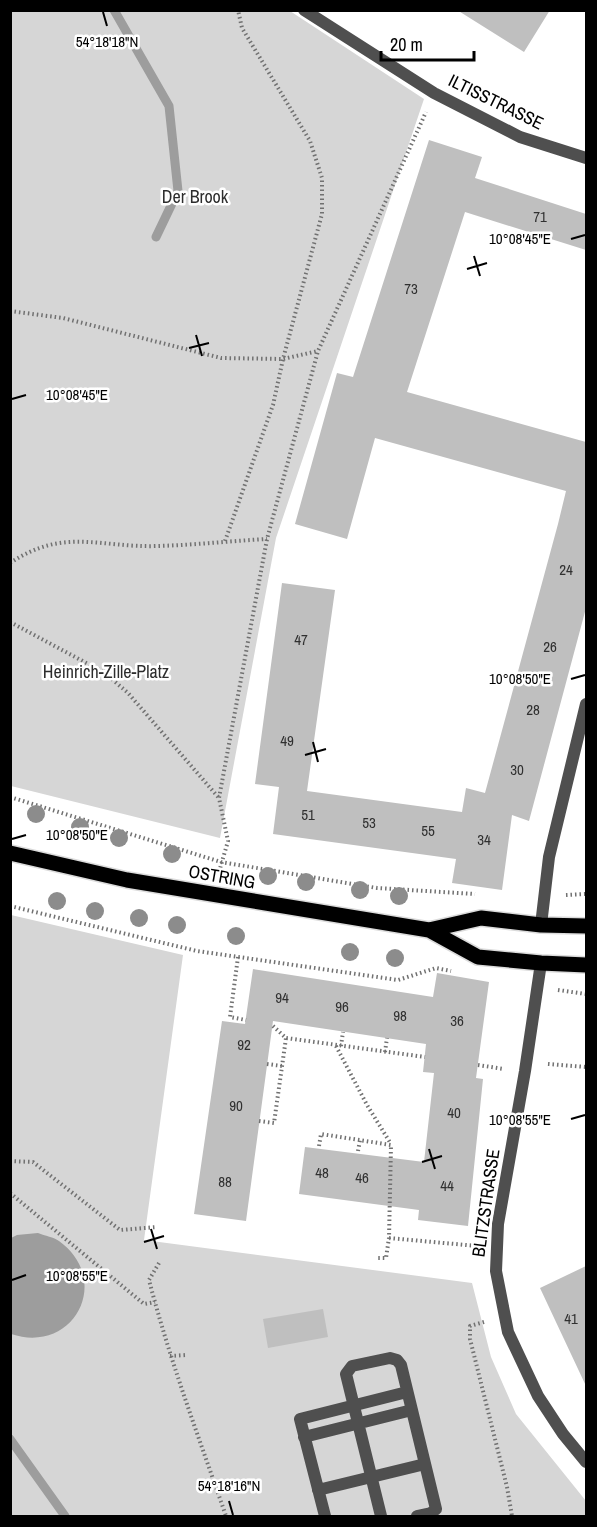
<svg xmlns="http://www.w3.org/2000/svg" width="597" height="1527" viewBox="0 0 597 1527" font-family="'Archivo Narrow',sans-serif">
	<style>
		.green { fill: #d6d6d6 }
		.water { fill: #9d9d9d }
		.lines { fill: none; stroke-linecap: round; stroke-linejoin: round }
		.stream { stroke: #9d9d9d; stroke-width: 9 }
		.building { fill: #bfbfbf }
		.primary-casing { stroke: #dbdbdb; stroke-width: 18 }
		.path { stroke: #717171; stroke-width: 4; stroke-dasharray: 1.5 3; stroke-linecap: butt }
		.street { stroke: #4f4f4f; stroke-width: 12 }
		.primary { stroke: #000; stroke-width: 15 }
		.tree { fill: #8c8c8c }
		.ticks { fill: none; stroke: #000; stroke-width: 2 }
		.labels { text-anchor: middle; stroke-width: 5; stroke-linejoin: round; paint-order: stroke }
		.number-label { font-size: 15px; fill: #303030 }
		.street-label { font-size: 18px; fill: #000; stroke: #fff }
		.park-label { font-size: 18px; fill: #2d2d2d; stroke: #fff }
		.ticks-label { font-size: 15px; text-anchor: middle; fill: #000; stroke: #fff; stroke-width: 5; stroke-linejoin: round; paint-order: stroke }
	</style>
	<rect width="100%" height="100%" fill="#fff"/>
	<path class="green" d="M11 10 290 11 424 99 276 538 220 838 11 786Z
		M11 915 183 955 144 1240 472 1283 491 1357 516 1414 586 1501V1516H11Z"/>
	<path class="water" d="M38 1233C45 1236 54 1237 59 1241 113 1280 74 1355 11 1334V1238L17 1235Z"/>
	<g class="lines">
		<path class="stream" d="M114 10 169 106 178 191 156 237
			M10 1439 65 1516"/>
	</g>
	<path class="building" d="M457 10H550L524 52Z
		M429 140 482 157 475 178 586 214V250L465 212 407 392 586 442V608L529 821 512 815 502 890 452 883 456 859 273 834 279 787 255 784 282 583 335 590 307 791 462 812 466 788 485 793 558 524 566 491 375 438 347 539 295 524 337 373 353 377Z
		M253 969 433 997 437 973 489 982 476 1078 483 1079 468 1226 418 1220 419 1210 299 1194 305 1147 424 1162 434 1073 423 1072 426 1044 273 1021 246 1221 194 1214 222 1021 245 1024Z
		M586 1266V1386L540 1288Z
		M323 1309 328 1337 268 1348 263 1319Z"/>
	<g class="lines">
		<defs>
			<path id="primary" d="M10 853 127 880 429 930 478 957 541 963 586 965
				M429 930 481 918 541 925 586 926"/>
		</defs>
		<use href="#primary" class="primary-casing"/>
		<path class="path" d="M10 311 63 318 221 358 283 359 318 351
			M225 541 273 405 283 359 322 214V178L310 141 242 28 238 10
			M10 563C64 527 100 548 157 546 194 545 230 541 267 539
			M10 622 105 673 128 693 219 798
			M10 797 221 862 377 888 475 894
			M219 872 228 841 219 798 267 539 318 351 426 112
			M566 895 586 894
			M10 906 197 951 398 980 436 968 451 971
			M238 957 230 1017 246 1020
			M558 990 586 994
			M273 1026 286 1038 425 1057
			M336 1046 367 1105 391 1144
			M341 1046 343 1032
			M385 1052 387 1038
			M267 1064 282 1066
			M548 1064 586 1067
			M478 1065 504 1069
			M259 1121 274 1123 286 1038
			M319 1146 321 1134 391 1145 389 1238 386 1258H378
			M358 1151 360 1140
			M10 1161 33 1162 120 1230 157 1227
			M10 1193 144 1304 155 1302
			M389 1238 477 1246
			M159 1263 149 1280C170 1361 199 1438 226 1516
			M484 1322 470 1326V1339L507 1487 512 1516
			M170 1356 186 1355"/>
		<path class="street" d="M304 10 434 93 520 137 586 158
			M541 925 549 857 586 704
			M541 963 525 1071 498 1224 496 1271 508 1332 538 1396 563 1434 586 1462
			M304 1437 412 1410
			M318 1490 425 1464
			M325 1516 300 1419 407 1392
			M381 1516 346 1374 352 1366 390 1358 397 1360 401 1365 436 1509 431 1513 417 1516"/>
		<use href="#primary" class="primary"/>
	</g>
	<g class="tree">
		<circle cx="36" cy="814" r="9"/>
		<circle cx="80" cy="827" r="9"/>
		<circle cx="119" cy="838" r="9"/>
		<circle cx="172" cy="854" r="9"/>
		<circle cx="268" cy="876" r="9"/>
		<circle cx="306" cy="882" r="9"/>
		<circle cx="360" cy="890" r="9"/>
		<circle cx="399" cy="896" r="9"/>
		<circle cx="57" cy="901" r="9"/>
		<circle cx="95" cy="911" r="9"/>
		<circle cx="139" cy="918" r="9"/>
		<circle cx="177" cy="925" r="9"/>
		<circle cx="236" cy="936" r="9"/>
		<circle cx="350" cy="952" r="9"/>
		<circle cx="395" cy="958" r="9"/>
	</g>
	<path class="ticks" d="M103 12 107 26M571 239 585 235M474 256 480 276M467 269 487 263M196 335 202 356M189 348 209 343M12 399 26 395M571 679 585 675M313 742 318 762M305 755 326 749M12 839 26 835M571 1119 585 1115M429 1149 435 1169M422 1162 442 1156M151 1229 157 1249M144 1242 164 1236M12 1280 26 1275M229 1501 233 1515"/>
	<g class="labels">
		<g class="number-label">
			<text x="540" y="222">71</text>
			<text x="411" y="294">73</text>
			<text x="566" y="575">24</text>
			<text x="301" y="645">47</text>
			<text x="550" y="652">26</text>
			<text x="533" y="715">28</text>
			<text x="287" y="746">49</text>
			<text x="517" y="775">30</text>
			<text x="308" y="820">51</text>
			<text x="369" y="828">53</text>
			<text x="428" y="836">55</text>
			<text x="484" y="845">34</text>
			<text x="282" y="1003">94</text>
			<text x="342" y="1012">96</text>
			<text x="400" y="1021">98</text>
			<text x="457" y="1026">36</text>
			<text x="244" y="1050">92</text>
			<text x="236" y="1111">90</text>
			<text x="454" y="1118">40</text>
			<text x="322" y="1178">48</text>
			<text x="362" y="1183">46</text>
			<text x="225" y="1187">88</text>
			<text x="447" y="1191">44</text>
			<text x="571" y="1324">41</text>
		</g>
		<g class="street-label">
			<text transform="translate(496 102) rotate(26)" y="6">ILTISSTRASSE</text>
			<text transform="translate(222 877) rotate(10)" y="6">OSTRING</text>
			<text transform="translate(486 1203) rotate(-82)" y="6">BLITZSTRASSE</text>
		</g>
		<g class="park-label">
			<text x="195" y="203">Der Brook</text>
			<text x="106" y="678">Heinrich-Zille-Platz</text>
		</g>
	</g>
	<g class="ticks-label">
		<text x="107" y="47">54°18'18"N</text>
		<text x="520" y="244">10°08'45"E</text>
		<text x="77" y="400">10°08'45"E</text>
		<text x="520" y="684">10°08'50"E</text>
		<text x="77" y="840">10°08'50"E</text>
		<text x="520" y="1125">10°08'55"E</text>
		<text x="77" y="1281">10°08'55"E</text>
		<text x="229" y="1491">54°18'16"N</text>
	</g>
	<rect width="597" height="1527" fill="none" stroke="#000000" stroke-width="24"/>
	<path d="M381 51v9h93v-9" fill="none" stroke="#000000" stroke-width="3"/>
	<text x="390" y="51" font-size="18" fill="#000000" stroke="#ffffff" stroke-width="4.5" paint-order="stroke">20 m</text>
</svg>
